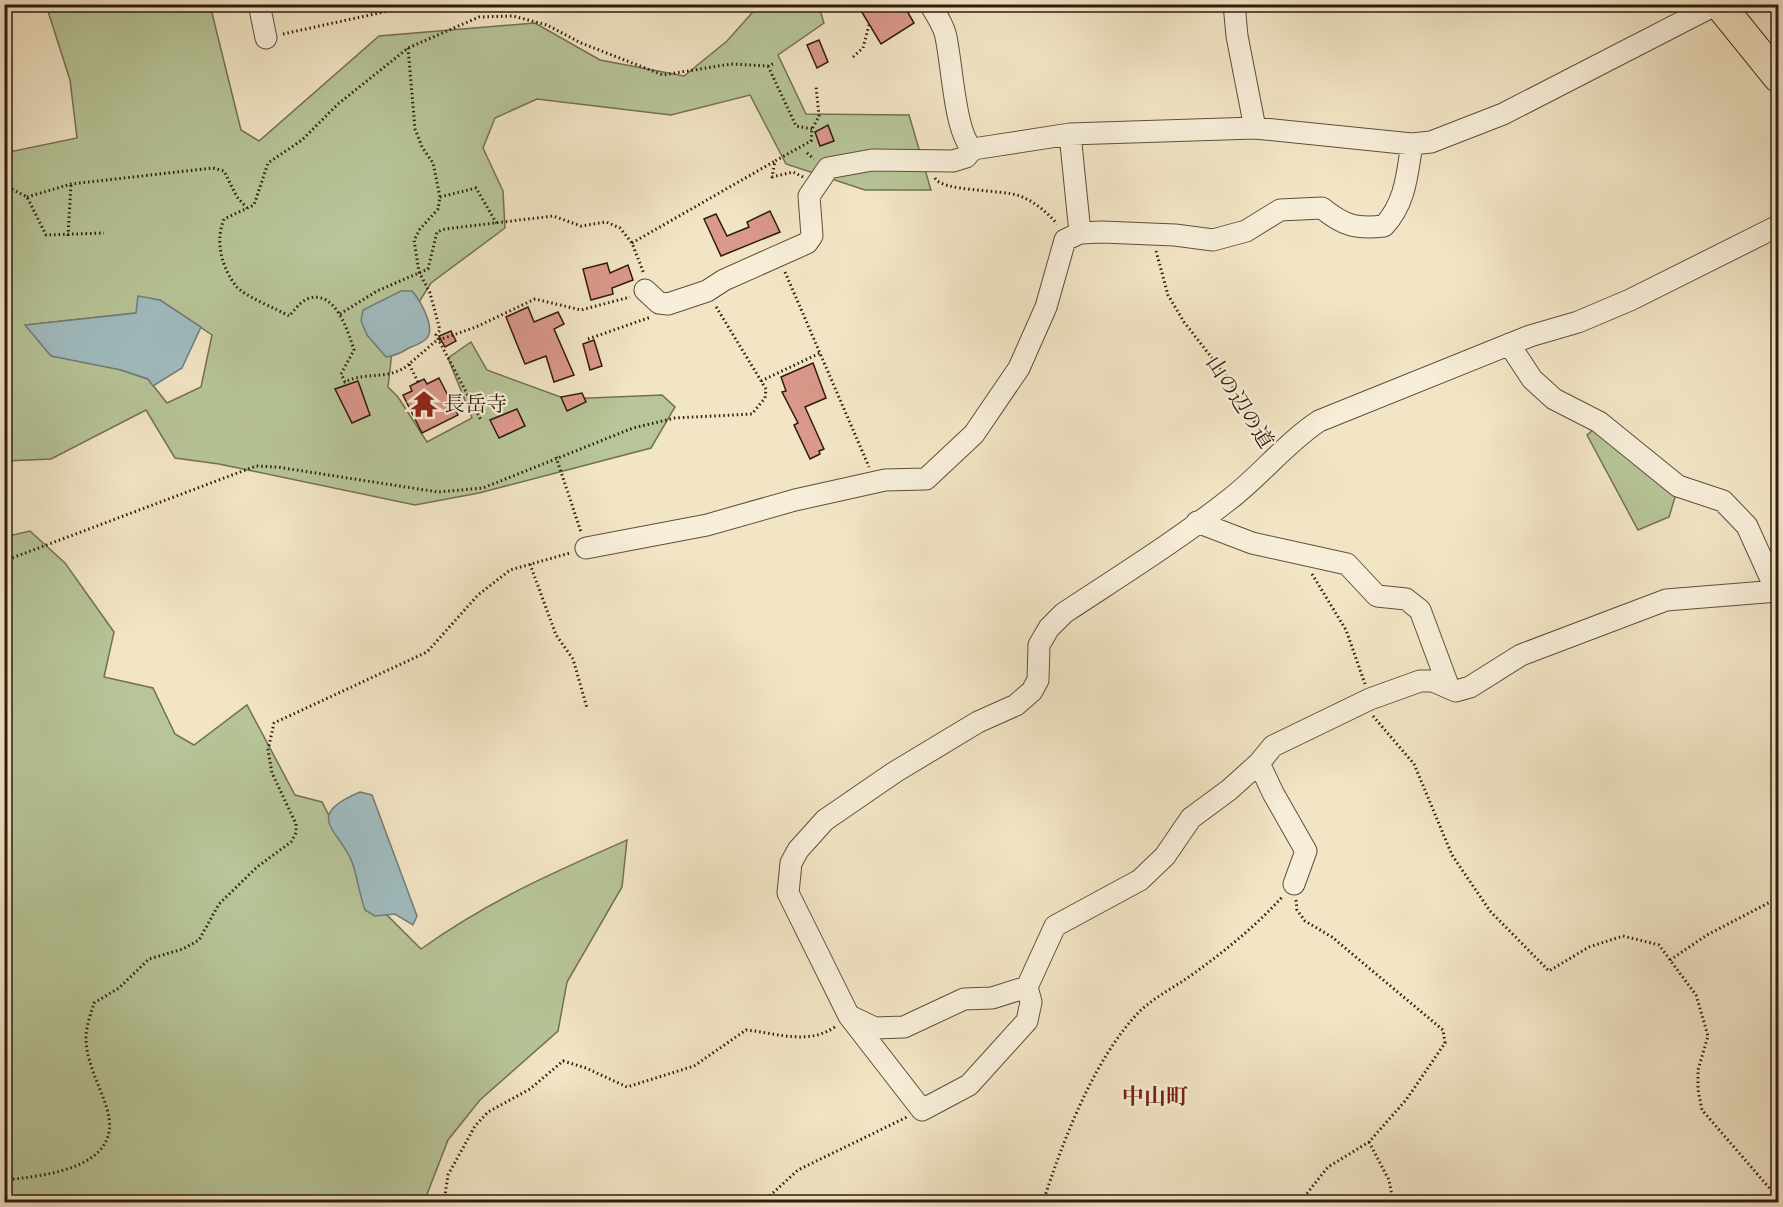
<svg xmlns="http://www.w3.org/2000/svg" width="1783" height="1207" viewBox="0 0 1783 1207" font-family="'Libre Bodoni','Noto Serif JP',serif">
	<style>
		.green { fill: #b7c598; stroke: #737054; stroke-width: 1.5; fill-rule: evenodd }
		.water { fill: #a0bcc0; stroke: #737c79; stroke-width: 1.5 }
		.building { fill: #db988c; stroke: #2f1b0f; stroke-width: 1.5 }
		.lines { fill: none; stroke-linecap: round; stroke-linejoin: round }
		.minor-casing { stroke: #604e3c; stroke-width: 23 }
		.highway-casing { stroke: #2f1b0f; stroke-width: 32 }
		.path { stroke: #2f1b0f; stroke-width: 3; stroke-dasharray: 1.5 3; stroke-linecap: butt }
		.minor { stroke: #f7eed9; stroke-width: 21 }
		.highway { stroke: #f2e5c5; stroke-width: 30 }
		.labels { text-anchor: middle; stroke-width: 4.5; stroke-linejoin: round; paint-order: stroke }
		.street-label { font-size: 21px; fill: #2f1b0f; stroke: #f7eed9 }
		.poi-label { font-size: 21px; fill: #2f1b0f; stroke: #f7eed9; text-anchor: start }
		.neighbourhood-label { font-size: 22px; font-weight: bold; fill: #7a1f14; stroke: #f7eed9 }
	</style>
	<rect width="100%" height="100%" fill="#f2e5c5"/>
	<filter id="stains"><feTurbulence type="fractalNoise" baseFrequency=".00333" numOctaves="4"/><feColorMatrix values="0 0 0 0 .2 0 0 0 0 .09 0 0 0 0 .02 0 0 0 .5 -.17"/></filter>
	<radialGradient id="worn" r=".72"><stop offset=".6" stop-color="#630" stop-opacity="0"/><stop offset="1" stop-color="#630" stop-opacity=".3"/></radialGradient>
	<path class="green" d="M818 4 824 23 778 55 806 114 909 115 931 190H865L786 164 750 95 671 115 537 99 495 118 483 148 503 191 505 228 431 283 393 343 388 387 398 397 427 442 472 418 448 358 471 342 487 370 566 399 662 395 675 407 651 448 479 493 415 505 219 464 175 458 146 410 51 459 5 461 4 153 77 138 70 80 46 5H210L241 130 259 141 379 36 535 23 600 60 684 76 727 41 759 5ZM160 300 212 335 201 387 167 403 148 379 121 370 26 325 136 313Z
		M1597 427 1676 494 1669 517 1638 530 1587 435Z
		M30 531 65 563 114 632 104 677 153 688 175 734 194 745 247 705 295 795 322 802 373 901 421 949C488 901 552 873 627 840L622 887 567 982 558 1031 480 1100 448 1140 424 1202H5L4 537Z"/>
	<path class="water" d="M401 291H412C420 300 437 329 426 339 422 343 414 346 409 348 401 353 395 356 386 357L367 335 361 321 363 310Z
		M138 296 160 300 201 327 182 368 153 386 148 379 121 370 51 356 25 325 136 313Z
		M360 792 372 795 417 916 413 925 395 914 375 916 365 910C360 896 358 882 354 868 345 832 298 818 360 792Z"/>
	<path class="building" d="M857 4H903L914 23 881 44Z
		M819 40 828 62 817 68 807 45Z
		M828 125 834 141 820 146 815 132Z
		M770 211 780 232 721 256 704 219 716 214 727 236 749 227 747 222Z
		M607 263 610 273 628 265 633 280 612 288 613 294 591 300 583 269Z
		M528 307 534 322 558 312 564 324 554 329 574 375 554 382 546 356 525 364 506 317Z
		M451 331 456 341 445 347 439 336Z
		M594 340 602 366 590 370 583 344Z
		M813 363 826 398 805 407 824 449 819 451 820 454 810 459 794 425 798 423 782 392 786 391 781 377Z
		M439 378 458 415 422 433 403 395 412 391 410 386 424 379 427 384Z
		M358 381 370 415 352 423 335 389Z
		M582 393 586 402 567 411 561 397Z
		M517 409 525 426 499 438 490 420Z"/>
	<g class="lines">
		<defs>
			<path id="minor" d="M259 4 266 38
				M930 4C935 13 942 23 945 33 952 58 954 135 973 149
				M1234 4 1237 36 1255 128
				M1070 134 1080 233
				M973 149 1070 134 1255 128 1412 144 1431 142 1503 114 1717 4
				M1778 226 1630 300 1578 322 1530 336 1319 421C1286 443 1261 475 1230 499 1178 540 1120 576 1064 613L1049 628 1039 645 1038 680 1032 691 1016 705 978 722 895 772 825 820 798 850 791 863 788 893 849 1016 922 1110 969 1085 1027 1021 1031 1002 1027 987 1055 926 1140 880 1165 856 1191 818 1229 790 1259 763 1273 746 1370 699 1420 681H1433L1456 691 1470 687 1521 655 1666 600 1778 591
				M645 290 659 303 668 304 707 291 724 280 807 243 812 236 809 196 828 168 872 160 953 161 966 157 973 149
				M1509 344 1532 379 1554 399 1599 422 1678 486 1723 501 1747 526 1770 577 1778 590
				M1197 522 1252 543 1347 564 1377 596 1406 599 1420 610 1449 688
				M586 548 707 525 795 500 885 480 926 479 974 434 1019 368 1046 307 1065 240 1080 233 1102 232 1175 235 1213 240 1246 231 1280 210 1322 208C1344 226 1356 229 1384 226 1406 202 1407 174 1412 144
				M1259 763 1273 793 1306 851 1294 884
				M852 1017 875 1028 904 1027 964 999 992 998 1027 987"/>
			<path id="highway" d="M1719 4 1778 77"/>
		</defs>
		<use href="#minor" class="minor-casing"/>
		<use href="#highway" class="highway-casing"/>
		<path class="path" d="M283 34 388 11
			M408 48 415 129 422 147 433 163 440 197 438 209 420 229 414 240 419 272 430 293 440 330 436 335 481 420
			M853 57 863 48 869 25
			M768 66 796 126 812 129
			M807 153 814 159
			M803 177 793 172 772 177 775 161 811 141 812 129 819 116 816 86
			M935 178C942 192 1001 189 1020 196 1035 202 1047 212 1057 224
			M4 185 27 197 46 235 104 233
			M27 197 71 184 213 168 224 171 237 197 247 208
			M440 197 476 188 497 224
			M68 236 71 184
			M632 243 775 161
			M1156 251 1168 295 1184 322 1226 376 1268 443
			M785 272 869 467
			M340 314 377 291 428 269 437 232 445 229 553 216 581 226 606 222 620 228 632 243 644 274
			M588 339 651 317
			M409 364C391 381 365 371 345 382L341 374 354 350C348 331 335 288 307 299 300 302 294 311 289 316 277 309 244 296 236 286 221 266 215 241 224 219L254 205 268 163 302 140 338 104 408 48 479 17 513 16 547 25 581 43 663 75 731 64 768 66 775 63
			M761 381 820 353
			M418 382 409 364 436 341 476 327 535 299 581 310 630 297
			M556 457 581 532
			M4 561 256 466 277 467 438 492 483 488 633 428 675 418 752 414 765 398 766 389 715 305
			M530 564 556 635 573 659 587 708
			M1312 574 1346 630 1365 684
			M1373 716 1414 764 1452 855 1490 911 1549 971 1589 947 1623 936 1659 945 1696 995 1708 1036 1698 1070V1090L1702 1110 1778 1198
			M1296 900 1297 910 1305 921 1332 937 1443 1030 1445 1043 1406 1100 1369 1142 1328 1167 1300 1202
			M1670 960 1707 935 1778 898
			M1369 1142 1389 1180 1393 1202
			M4 1180C45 1176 125 1168 107 1109 100 1085 85 1061 86 1035 87 1024 91 1013 94 1003L119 988 149 959 183 949 199 940 219 904 257 867 291 842 296 833V824L272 773 268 750 274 723 427 652 478 595 510 570 570 553
			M444 1202 448 1175 475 1126 488 1112 530 1089 563 1061 586 1068 627 1087 694 1066 746 1030C777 1033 809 1046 836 1026
			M763 1202 798 1170 907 1117
			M1043 1202C1063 1141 1094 1058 1140 1011 1156 996 1175 987 1193 974 1225 951 1256 926 1283 896"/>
		<use href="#minor" class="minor"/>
		<use href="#highway" class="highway"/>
	</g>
	<defs>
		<symbol id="temple-bare" viewBox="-9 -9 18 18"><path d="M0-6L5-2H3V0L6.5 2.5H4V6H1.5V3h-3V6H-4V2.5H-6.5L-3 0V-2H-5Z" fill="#8f2418" stroke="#f7eed9" stroke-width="2.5" paint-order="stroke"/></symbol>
	</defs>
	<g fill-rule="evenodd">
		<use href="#temple-bare" x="405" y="385" width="38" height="38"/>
	</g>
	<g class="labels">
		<g class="street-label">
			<text transform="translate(1240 402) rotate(57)" y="7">山の辺の道</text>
		</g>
		<g class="poi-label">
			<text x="444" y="411">長岳寺</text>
		</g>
		<g class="neighbourhood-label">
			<text x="1155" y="1104">中山町</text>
		</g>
	</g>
	<rect width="1783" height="1207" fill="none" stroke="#f2e5c5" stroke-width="24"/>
	<rect x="6" y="6" width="1771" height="1195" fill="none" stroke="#2f1b0f" stroke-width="3"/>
	<rect x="12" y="12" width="1759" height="1183" fill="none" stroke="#2f1b0f" stroke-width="1.5"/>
	<rect width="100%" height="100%" filter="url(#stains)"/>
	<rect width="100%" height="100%" fill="url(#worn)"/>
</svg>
